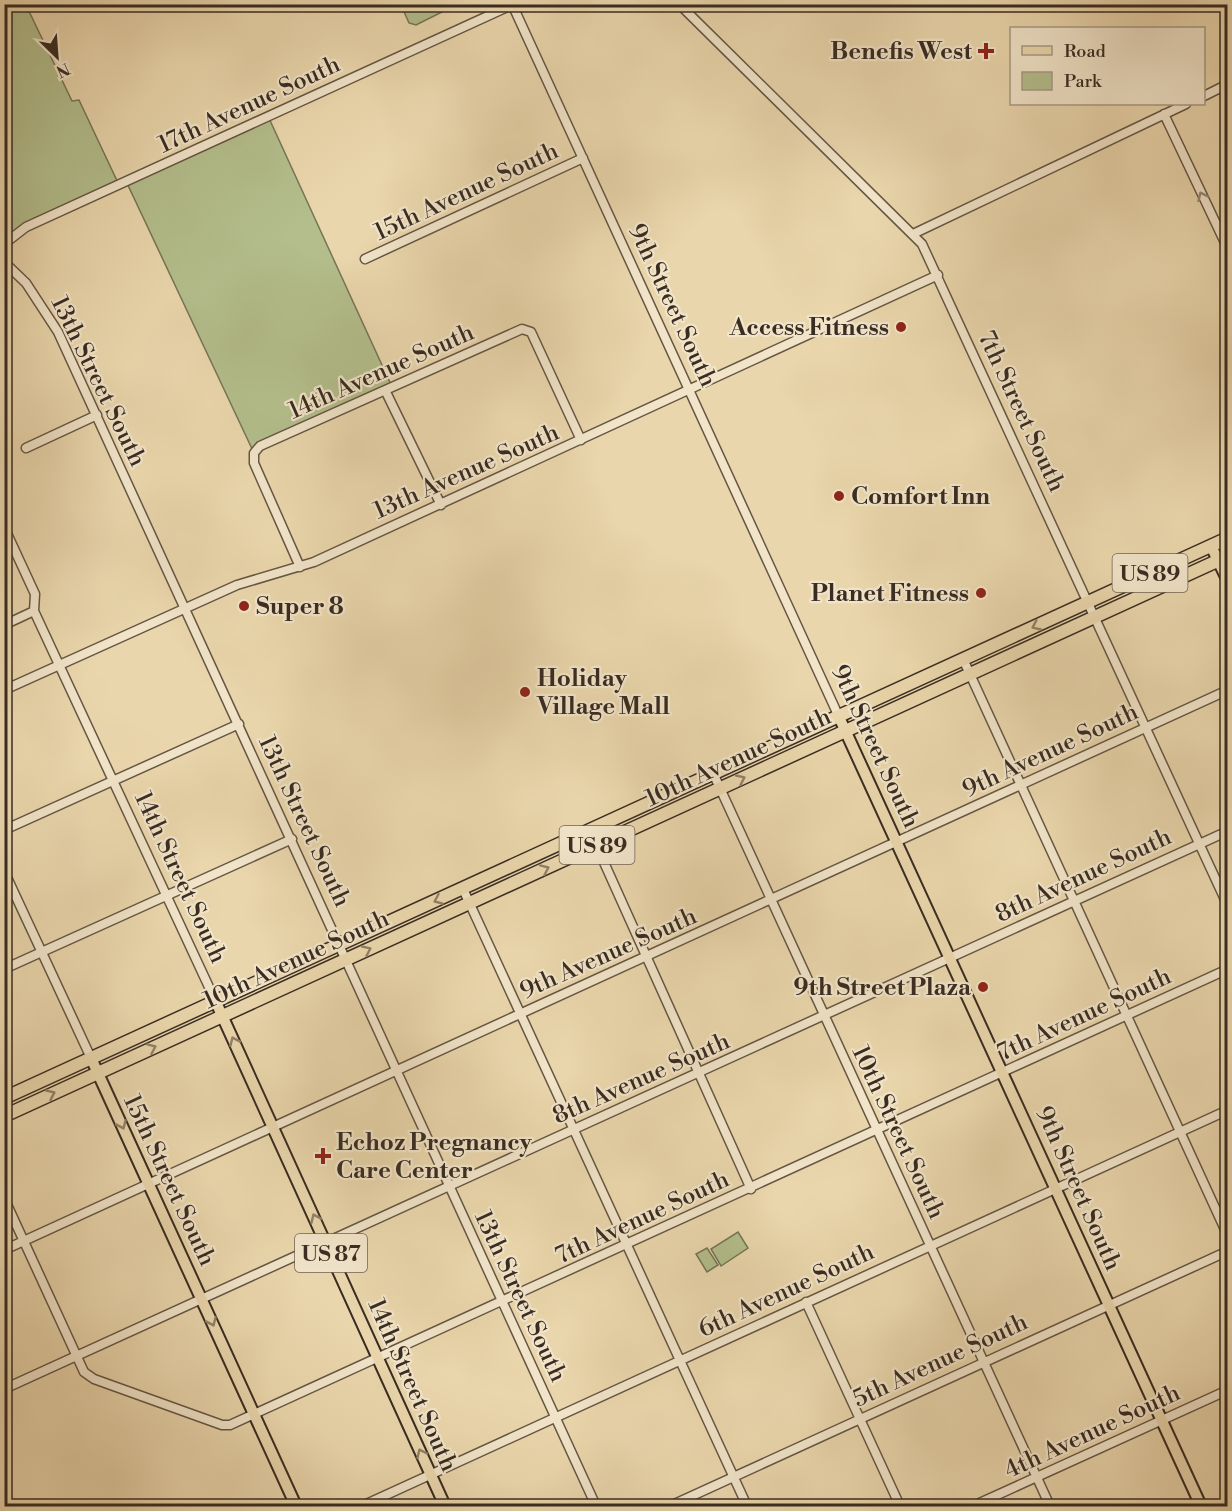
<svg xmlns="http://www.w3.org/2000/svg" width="1232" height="1511" viewBox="0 0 1232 1511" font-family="'Libre Bodoni',serif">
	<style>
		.green { fill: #b3be8c; stroke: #767557; stroke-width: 1.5 }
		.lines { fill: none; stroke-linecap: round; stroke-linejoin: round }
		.minor-casing { stroke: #655644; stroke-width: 11 }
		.major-casing { stroke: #392c22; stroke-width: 14 }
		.highway-casing { stroke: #392c22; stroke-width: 15 }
		.minor { stroke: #f1e4c9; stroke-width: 8 }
		.major { stroke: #ead6ac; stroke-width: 10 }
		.highway { stroke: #ead6ac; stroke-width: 12 }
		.oneway { stroke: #958876 }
		.oneway2 { stroke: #928167 }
		.poi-dot { fill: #8f2418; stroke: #f1e4c9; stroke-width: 2 }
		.labels { text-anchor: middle; stroke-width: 4.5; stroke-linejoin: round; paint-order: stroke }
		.shield { fill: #f1e4c9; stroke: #706354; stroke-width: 1.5 }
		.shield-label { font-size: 22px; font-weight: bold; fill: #392c22 }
		.poi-label { font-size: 24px; font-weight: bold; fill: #392c22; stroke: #f1e4c9; text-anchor: end }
		.street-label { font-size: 24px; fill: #392c22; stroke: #f1e4c9 }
	</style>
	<rect width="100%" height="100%" fill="#ead6ac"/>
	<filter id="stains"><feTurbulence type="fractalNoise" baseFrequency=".00333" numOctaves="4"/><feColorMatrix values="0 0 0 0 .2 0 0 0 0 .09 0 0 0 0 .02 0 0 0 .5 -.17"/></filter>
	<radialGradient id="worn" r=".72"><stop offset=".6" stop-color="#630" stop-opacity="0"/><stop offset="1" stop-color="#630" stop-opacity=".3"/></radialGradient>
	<path class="green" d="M5 5H26L72 101 79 100 119 185 26 227 5 244Z
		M401 5H456L416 25 409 23Z
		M268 116 392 387 254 453 126 181Z
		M738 1232 748 1248 721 1266 711 1249Z
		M707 1248 718 1265 707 1272 696 1254Z"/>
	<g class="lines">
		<defs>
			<path id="minor" d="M512 4 839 717
				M679 4 922 244 1228 906
				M1204 96 1228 84
				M1164 114 1228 249
				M913 234 1186 104
				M4 244 26 227 514 4
				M365 259 583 158
				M4 262 26 283 58 332 596 1506
				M385 390 441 505
				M26 448 97 415
				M4 527 35 594 34 611 215 1000
				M300 567 254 463V453L260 446 522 329 531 332 581 440
				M4 625 34 611
				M963 659 1228 1236
				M4 690 237 585 314 562 938 275
				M713 773 1050 1506
				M589 829 751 1189
				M4 830 239 724
				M4 871 91 1058
				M463 889 747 1506
				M4 969 292 839
				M4 1198 84 1372 94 1379 222 1425H230L1228 969
				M4 1250 1228 690
				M806 1302 900 1506
				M4 1389 1228 831
				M4 1503 13 1506
				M362 1506 1228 1110
				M670 1506 1228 1251
				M973 1506 1228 1390"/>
			<path id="major" d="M1211 546 1228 581
				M839 717 1201 1506
				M215 1000 445 1506
				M91 1058 296 1506"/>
			<path id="highway" d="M4 1098 1228 538
				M4 1116 1228 556"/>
		</defs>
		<use href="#minor" class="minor-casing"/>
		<use href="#major" class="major-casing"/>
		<use href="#highway" class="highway-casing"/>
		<use href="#minor" class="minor"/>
		<use href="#major" class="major"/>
		<use href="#highway" class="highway"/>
	</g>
	<defs><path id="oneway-chevron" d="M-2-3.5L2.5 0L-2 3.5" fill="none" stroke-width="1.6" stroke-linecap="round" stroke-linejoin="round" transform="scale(1.5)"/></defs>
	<use class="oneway" href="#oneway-chevron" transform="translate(1202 196) rotate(-115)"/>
	<g class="oneway2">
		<use href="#oneway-chevron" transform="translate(1036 626) rotate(155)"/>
		<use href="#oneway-chevron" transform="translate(741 779) rotate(-25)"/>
		<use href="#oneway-chevron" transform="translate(545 869) rotate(-24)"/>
		<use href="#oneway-chevron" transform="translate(438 900) rotate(156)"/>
		<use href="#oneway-chevron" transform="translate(367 950) rotate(-25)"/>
		<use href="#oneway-chevron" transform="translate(234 1041) rotate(-114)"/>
		<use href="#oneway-chevron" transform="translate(152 1048) rotate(-24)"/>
		<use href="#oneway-chevron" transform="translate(51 1094) rotate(-25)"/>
		<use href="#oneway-chevron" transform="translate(122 1125) rotate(66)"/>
		<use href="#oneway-chevron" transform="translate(315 1218) rotate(-114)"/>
		<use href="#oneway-chevron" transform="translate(212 1322) rotate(66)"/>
		<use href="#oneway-chevron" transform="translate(421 1453) rotate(-115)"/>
	</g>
	<g class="poi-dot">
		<path d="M983 42h6v6h6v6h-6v6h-6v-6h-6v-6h6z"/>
		<circle cx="901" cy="327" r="6"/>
		<circle cx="839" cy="496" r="6"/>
		<circle cx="981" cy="593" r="6"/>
		<circle cx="244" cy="606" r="6"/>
		<circle cx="525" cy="692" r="6"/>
		<circle cx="983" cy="987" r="6"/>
		<path d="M320 1147h6v6h6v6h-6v6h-6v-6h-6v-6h6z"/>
	</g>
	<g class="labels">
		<g class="shield">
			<rect x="1112.5" y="554" width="75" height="38" rx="4.5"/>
			<rect x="559.5" y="826" width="75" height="38" rx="4.5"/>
			<rect x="295" y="1234" width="72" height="38" rx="4.5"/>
		</g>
		<g class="shield-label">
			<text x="1150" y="581">US 89</text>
			<text x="597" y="853">US 89</text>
			<text x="331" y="1261">US 87</text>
		</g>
		<g class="poi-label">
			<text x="972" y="59">Benefis West</text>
			<text x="889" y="335">Access Fitness</text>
			<text x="851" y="504" text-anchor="start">Comfort Inn</text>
			<text x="969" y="601">Planet Fitness</text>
			<text x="256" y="614" text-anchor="start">Super 8</text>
			<text x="537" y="686" text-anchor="start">Holiday<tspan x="537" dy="28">Village Mall</tspan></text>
			<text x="971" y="995">9th Street Plaza</text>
			<text x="336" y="1150" text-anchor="start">Echoz Pregnancy<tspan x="336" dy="28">Care Center</tspan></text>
		</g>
		<g class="street-label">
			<text transform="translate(249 104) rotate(-25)" y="8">17th Avenue South</text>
			<text transform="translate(466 191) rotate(-25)" y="8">15th Avenue South</text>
			<text transform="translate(673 305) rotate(65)" y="8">9th Street South</text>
			<text transform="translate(381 371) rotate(-24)" y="8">14th Avenue South</text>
			<text transform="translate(99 381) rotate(64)" y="8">13th Street South</text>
			<text transform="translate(1022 411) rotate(65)" y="8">7th Street South</text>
			<text transform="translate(466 471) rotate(-24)" y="8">13th Avenue South</text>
			<text transform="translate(876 746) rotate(65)" y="8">9th Street South</text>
			<text transform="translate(1050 750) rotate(-25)" y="8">9th Avenue South</text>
			<text transform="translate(738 757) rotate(-25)" y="8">10th Avenue South</text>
			<text transform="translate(305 821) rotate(65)" y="8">13th Street South</text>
			<text transform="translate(1083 875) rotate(-25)" y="8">8th Avenue South</text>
			<text transform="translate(181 877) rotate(65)" y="8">14th Street South</text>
			<text transform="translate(608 953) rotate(-24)" y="8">9th Avenue South</text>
			<text transform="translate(296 959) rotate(-25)" y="8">10th Avenue South</text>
			<text transform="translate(1084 1014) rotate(-25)" y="8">7th Avenue South</text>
			<text transform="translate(641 1078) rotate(-24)" y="8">8th Avenue South</text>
			<text transform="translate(899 1132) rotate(65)" y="8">10th Street South</text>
			<text transform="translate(170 1180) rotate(65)" y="8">15th Street South</text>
			<text transform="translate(1079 1188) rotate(66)" y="8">9th Street South</text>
			<text transform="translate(642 1217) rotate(-25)" y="8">7th Avenue South</text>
			<text transform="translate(786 1290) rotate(-25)" y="8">6th Avenue South</text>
			<text transform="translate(521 1296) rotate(65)" y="8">13th Street South</text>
			<text transform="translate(940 1360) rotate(-25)" y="8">5th Avenue South</text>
			<text transform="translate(413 1385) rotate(66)" y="8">14th Street South</text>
			<text transform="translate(1092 1431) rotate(-25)" y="8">4th Avenue South</text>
		</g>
	</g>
	<rect width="1232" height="1511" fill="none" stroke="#ead6ac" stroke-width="24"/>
	<rect x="6" y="6" width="1220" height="1499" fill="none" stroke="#392c22" stroke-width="3"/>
	<rect x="12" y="12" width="1208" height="1487" fill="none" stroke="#392c22" stroke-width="1.5"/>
	<rect x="1010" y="27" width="195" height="78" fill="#f1e4c9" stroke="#a79a86" stroke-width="1.5"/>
	<rect x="1022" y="46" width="30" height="9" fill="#ead6ac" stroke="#a79a86" stroke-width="1.5"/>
	<text x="1064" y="57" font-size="18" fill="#392c22">Road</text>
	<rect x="1022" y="72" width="30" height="18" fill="#b3be8c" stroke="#a79a86" stroke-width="1.5"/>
	<text x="1064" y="87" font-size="18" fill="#392c22">Park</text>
	<g transform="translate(57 57) rotate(155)" stroke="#f1e4c9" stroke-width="4.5" paint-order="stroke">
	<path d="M0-4.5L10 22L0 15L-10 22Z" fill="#392c22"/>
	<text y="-9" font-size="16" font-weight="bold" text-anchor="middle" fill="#392c22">N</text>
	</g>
	<rect width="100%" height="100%" filter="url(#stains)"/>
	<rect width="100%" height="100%" fill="url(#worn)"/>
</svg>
